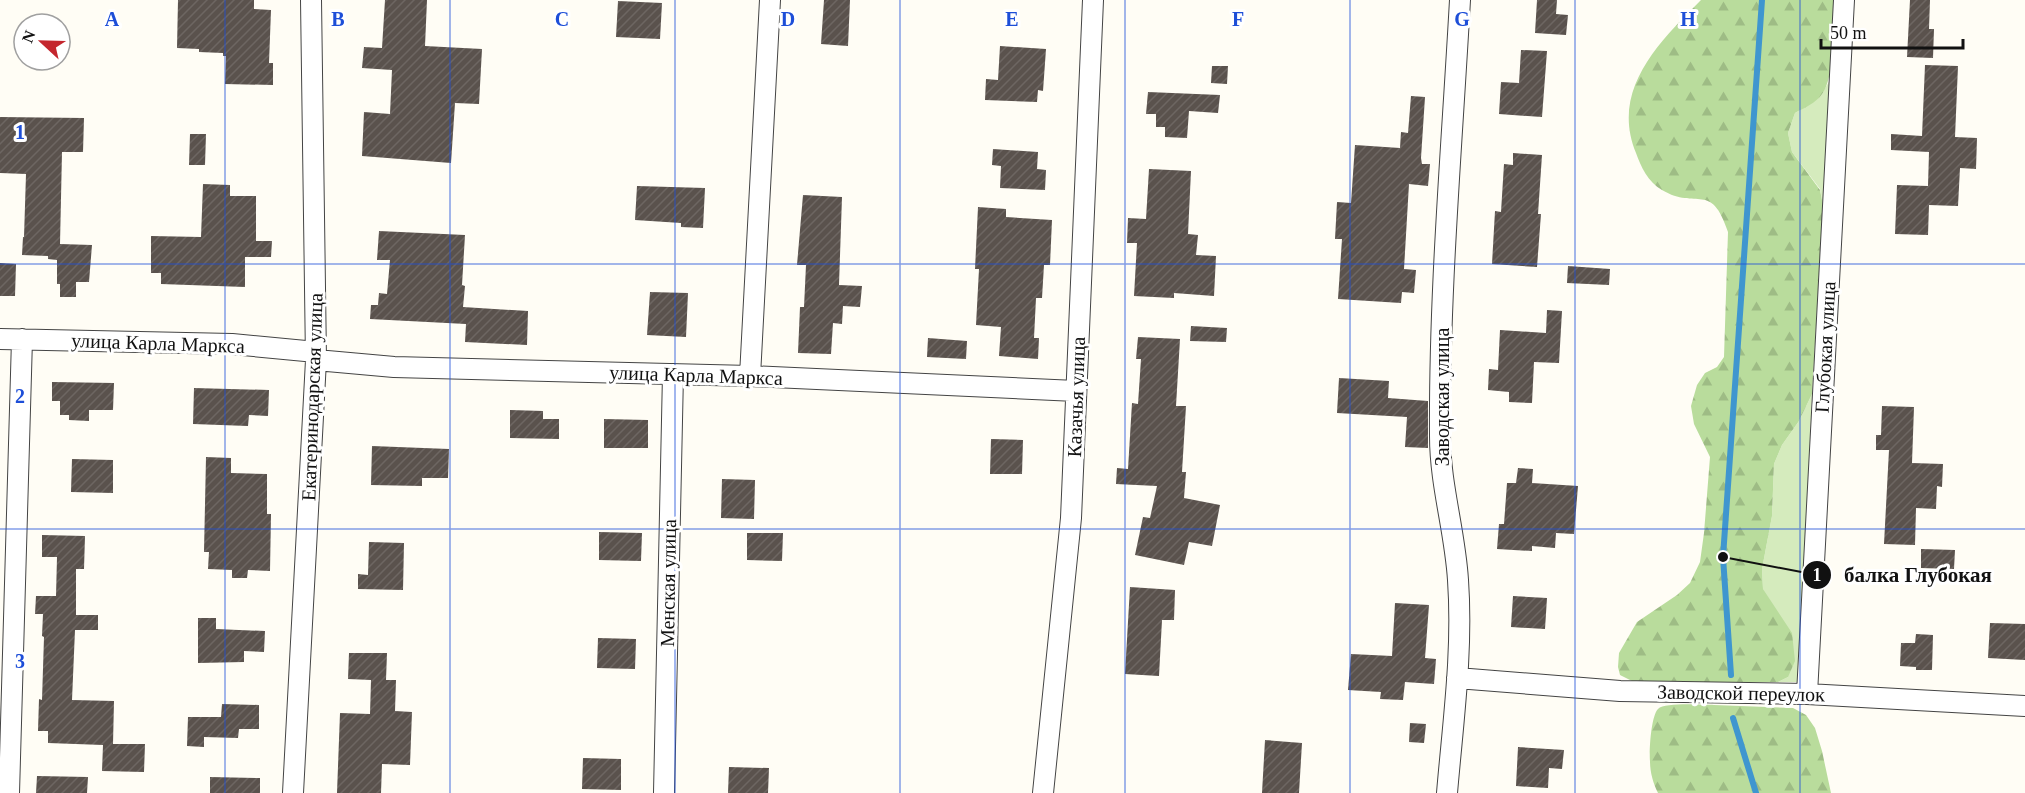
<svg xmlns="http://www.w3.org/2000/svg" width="2025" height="793" viewBox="0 0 2025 793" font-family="Georgia,serif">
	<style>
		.grass { fill: #d5ebbd }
		.forest { fill: url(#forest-firs) }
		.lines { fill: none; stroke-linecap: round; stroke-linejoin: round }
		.stream { stroke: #3f96cf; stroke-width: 6 }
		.building { fill: url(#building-hatch) }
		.street-casing { stroke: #444; stroke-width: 22 }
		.street { stroke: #fff; stroke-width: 20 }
		.grid { fill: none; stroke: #1d4ed8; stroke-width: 1.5; stroke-opacity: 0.55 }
		.labels { text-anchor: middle; stroke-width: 6; stroke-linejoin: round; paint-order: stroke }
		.street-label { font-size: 20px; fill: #111; stroke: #fff }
		.grid-label { font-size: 20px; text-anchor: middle; font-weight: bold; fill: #1d4ed8; stroke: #fff; stroke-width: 6; stroke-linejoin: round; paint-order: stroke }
		.leader { fill: none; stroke: #111; stroke-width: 2 }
		.callout-dot { fill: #111; stroke: #fff; stroke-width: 2 }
		.mark-label { font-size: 18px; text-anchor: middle; font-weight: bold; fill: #fff }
		.callout-label { font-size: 21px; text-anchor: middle; font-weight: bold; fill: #111; stroke: #fff; stroke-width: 6; stroke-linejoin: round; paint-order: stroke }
	</style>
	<defs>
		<pattern id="forest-firs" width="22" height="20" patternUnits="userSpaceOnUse" patternTransform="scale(1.5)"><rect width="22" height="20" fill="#b9dc9c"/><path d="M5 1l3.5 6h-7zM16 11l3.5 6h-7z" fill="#9ebc85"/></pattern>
		<pattern id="building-hatch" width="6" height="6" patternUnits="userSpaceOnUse" patternTransform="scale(1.5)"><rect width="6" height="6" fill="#5a524d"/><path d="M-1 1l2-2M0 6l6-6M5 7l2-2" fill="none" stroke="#6d6662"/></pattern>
	</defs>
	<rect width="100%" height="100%" fill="#fffdf5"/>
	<path class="grass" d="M1830 80 1823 205 1820 189 1792 152 1788 133 1795 113C1812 103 1820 98 1830 80Z
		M1812 394 1799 682H1778L1788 677 1763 589 1762 569 1772 516 1774 464 1782 445 1799 421Z"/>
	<path class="forest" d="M1701 0H1835C1834 22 1835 78 1822 94 1816 103 1804 108 1795 113L1788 133 1792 152 1820 190 1823 205 1812 394 1799 421 1782 445 1774 464 1772 516 1762 569 1763 589 1792 633 1795 661 1788 677 1778 682H1634L1620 675 1618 667 1619 653 1637 622 1677 595 1690 583 1700 562 1704 533 1710 457 1694 424 1691 406 1697 385 1705 373 1717 367 1724 357 1728 232C1711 180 1697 211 1662 190 1648 182 1641 167 1636 153 1610 90 1659 42 1701 0Z
		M1714 705 1793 708 1806 715 1815 728 1822 751 1831 793H1658C1653 783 1650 772 1650 761 1649 751 1651 716 1658 709 1665 702 1703 705 1714 705Z"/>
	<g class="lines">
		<path class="stream" d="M1731 675 1723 557 1762 0
			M1733 718 1756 793"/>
	</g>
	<path class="building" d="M178 0H254V9L271 10 269 63H273V85L225 84 226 56H223V53L199 52V49L177 48Z
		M385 0H427L425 46 482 49 479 104 455 103 451 163 362 156 364 112 390 114 392 70 362 68 364 47 382 48Z
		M824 0H850L848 46 821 44Z
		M1537 0H1557L1556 14 1568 15 1566 35 1535 33Z
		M1910 0H1930L1929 29H1934L1933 58 1907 57Z
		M618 1 662 3 660 39 616 37Z
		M1000 46 1046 49 1043 91 1038 90 1037 102 985 100 986 79 998 80Z
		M1521 50 1547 51 1542 117 1499 114 1501 82 1519 83Z
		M1925 65 1958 66 1955 137 1977 138 1976 169 1960 168 1958 206 1929 205 1928 235 1895 234 1897 185 1928 186 1929 152 1891 150V134L1922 136Z
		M1212 66H1228L1227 84 1211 83Z
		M1148 92 1220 95 1218 113 1189 111 1187 138 1165 137V127H1156V114H1146Z
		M1411 96 1425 97 1421 158 1422 164H1430L1428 186 1409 184 1404 269 1416 270 1414 293 1402 292 1401 303 1338 299 1342 239H1335L1337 202 1351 203 1355 145 1400 148 1401 132 1408 133Z
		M0 117 84 118 83 152H62L60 244 92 245 89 282H76V297H60V284H57V260L48 259V256L22 255 23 237H24L26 174 0 173Z
		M190 134H206L205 165H189Z
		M993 149 1038 152 1037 169 1046 170 1045 190 1000 188 1001 166 992 165Z
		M1513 153 1542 155 1538 214H1541L1537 267 1492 264 1495 211 1501 212 1504 164 1513 165Z
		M1149 169 1191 171 1188 234 1198 235 1196 255 1216 256 1214 296 1174 293V298L1134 296 1137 243H1127L1128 218 1146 219Z
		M203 184 230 185V196H256V241H272L271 257H245V287L161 284V273H151V236L201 237Z
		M637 186 705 188 703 228 681 227V223L635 220Z
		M803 195 842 197 839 285 862 286 860 307 843 306 842 324 833 323 831 354 798 353 800 307H804L806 265H797Z
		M978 207 1006 209V217L1052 220 1050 265H1044L1042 298H1036L1034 338H1039L1038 359 999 356 1001 327 976 325 979 269H975Z
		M379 231 465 235 462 285 465 286 463 307 528 311 527 345 465 342 466 324 370 319 371 305H378L379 293 387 294 390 260H377Z
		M0 263 16 264 15 296H0Z
		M1568 266 1610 269 1609 285 1567 283Z
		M650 292 688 293 686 337 647 335Z
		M1547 310 1562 311 1559 363 1534 362 1532 403 1509 402V392L1488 390 1489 369 1498 370 1500 330 1546 333Z
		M1191 326 1227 328 1226 342 1190 341Z
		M1138 337 1180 339 1176 406H1186L1182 472H1186L1184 498 1220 505 1212 546 1189 542 1184 565 1135 555 1143 517 1150 518 1157 486 1116 484 1117 468 1128 469 1132 403 1138 404 1141 359H1136Z
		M928 338 967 341 966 359 927 357Z
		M1339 378 1389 381 1388 398 1428 401V448L1405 447 1407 417 1337 413Z
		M52 382 114 383 113 410H89V421L69 420V415H60V401H52Z
		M194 388 269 390 268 416 249 415 248 426 193 424Z
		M1882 406 1914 407 1912 463 1943 464 1942 487 1937 486 1936 509 1916 508 1915 545 1884 544 1889 450H1876V435H1881Z
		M510 410 543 411V419H559V439L510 438Z
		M604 419 648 420V448H604Z
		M991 439 1023 440 1022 474H990Z
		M372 446 449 449 448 478H422V486L371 485Z
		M206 457 231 458V473L267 474V514H271L270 571 248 570 247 578H232V570L208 569 209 552H204Z
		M72 459 113 460V493L71 492Z
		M1518 468 1533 469 1532 483 1578 486 1574 534 1556 533 1555 548 1532 546V551L1497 549 1499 524H1504L1507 483H1516Z
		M722 479 755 480 754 519 721 518Z
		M599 532 642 533 641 561 599 560Z
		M747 533H783L782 561 747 560Z
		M42 535 85 536 84 569H76V615H98V630H75L72 700 114 701 113 744H145L144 772 102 771 103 745 48 743V731H38L39 699 42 700 44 637 42 636 43 614H35L36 596H56L57 557H42Z
		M369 542 404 543 403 590 358 589V574L368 575Z
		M1921 549 1955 550 1954 569 1921 568Z
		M1130 587 1175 590 1174 620H1162L1159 676 1125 674Z
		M1513 596 1547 598 1545 629 1511 627Z
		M1395 603 1429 605 1425 658 1436 659 1434 684 1405 682 1403 700 1380 699 1381 692 1348 690 1351 654 1392 656Z
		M198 618H216V629L265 631 264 652 244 651V662L198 663Z
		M1990 623 2025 624V660L1988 658Z
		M1916 634 1933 635 1932 670H1916V667L1900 666 1901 643H1915Z
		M598 638 636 639 635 669 597 668Z
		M349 653H387L386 680H396L395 711 412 712 410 765 382 764 381 793H337L340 713 370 714 371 680 348 679Z
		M222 704 259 705V729H239L238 738 204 737V747L187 746 188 717H221Z
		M1410 723 1426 724 1424 743 1409 742Z
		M1265 740 1302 743 1299 793H1262Z
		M1518 747 1564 750 1562 769 1549 768 1548 788 1516 786Z
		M583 758 621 759V790L582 789Z
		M729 767 769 768 768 793H728Z
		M37 776 88 777 87 793H36Z
		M210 777 260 778V793H210Z"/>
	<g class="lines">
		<defs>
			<path id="street" d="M0 339 232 344 316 352
				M316 360 394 367 750 376 1076 391
				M750 376 770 0
				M1457 678 1620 691 1807 694 2025 706
				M1807 694 1844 0
				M9 793 22 339
				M293 793 316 360 311 0
				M664 793 673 374
				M1043 793 1071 518 1093 0
				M1447 793C1453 722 1463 651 1458 580 1455 531 1440 485 1440 436 1439 291 1452 145 1460 0"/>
		</defs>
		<use href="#street" class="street-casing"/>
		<use href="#street" class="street"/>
	</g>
	<path class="grid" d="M225 0V793M450 0V793M675 0V793M900 0V793M1125 0V793M1350 0V793M1575 0V793M1800 0V793M0 264H2025M0 529H2025"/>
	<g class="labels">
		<g class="street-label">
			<text transform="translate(158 343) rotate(2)" y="7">улица Карла Маркса</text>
			<text transform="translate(1825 347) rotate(-87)" y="7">Глубокая улица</text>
			<text transform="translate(696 375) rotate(2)" y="7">улица Карла Маркса</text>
			<text transform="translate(312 397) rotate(-88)" y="7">Екатеринодарская улица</text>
			<text transform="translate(1076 397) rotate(-88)" y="7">Казачья улица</text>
			<text transform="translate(1442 397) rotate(-90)" y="7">Заводская улица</text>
			<text transform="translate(668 583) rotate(-89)" y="7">Менская улица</text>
			<text transform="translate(1741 693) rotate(1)" y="7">Заводской переулок</text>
		</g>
	</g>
	<g class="grid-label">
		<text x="112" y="26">A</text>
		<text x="338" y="26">B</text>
		<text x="562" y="26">C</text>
		<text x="788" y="26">D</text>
		<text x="1012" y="26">E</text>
		<text x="1238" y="26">F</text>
		<text x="1462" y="26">G</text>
		<text x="1688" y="26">H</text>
		<text x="20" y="139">1</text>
		<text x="20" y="403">2</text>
		<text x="20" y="668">3</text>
	</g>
	<path class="leader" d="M1723 557L1817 575"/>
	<g class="callout-dot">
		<circle cx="1723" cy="557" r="6"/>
		<circle cx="1817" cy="575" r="15"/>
	</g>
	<g class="mark-label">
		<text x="1817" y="581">1</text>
	</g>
	<g class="callout-label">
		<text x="1918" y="582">балка Глубокая</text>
	</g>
	<g transform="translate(42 42) rotate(292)"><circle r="28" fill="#ffffff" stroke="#a0a0a0" stroke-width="1.5"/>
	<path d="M0-4.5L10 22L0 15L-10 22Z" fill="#c4262e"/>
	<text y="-9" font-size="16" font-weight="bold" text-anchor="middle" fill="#111111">N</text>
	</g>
	<path d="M1821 39v9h142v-9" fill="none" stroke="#111111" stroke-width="3"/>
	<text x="1830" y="39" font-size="18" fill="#111111" stroke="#ffffff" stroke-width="4.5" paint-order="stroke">50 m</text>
</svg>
